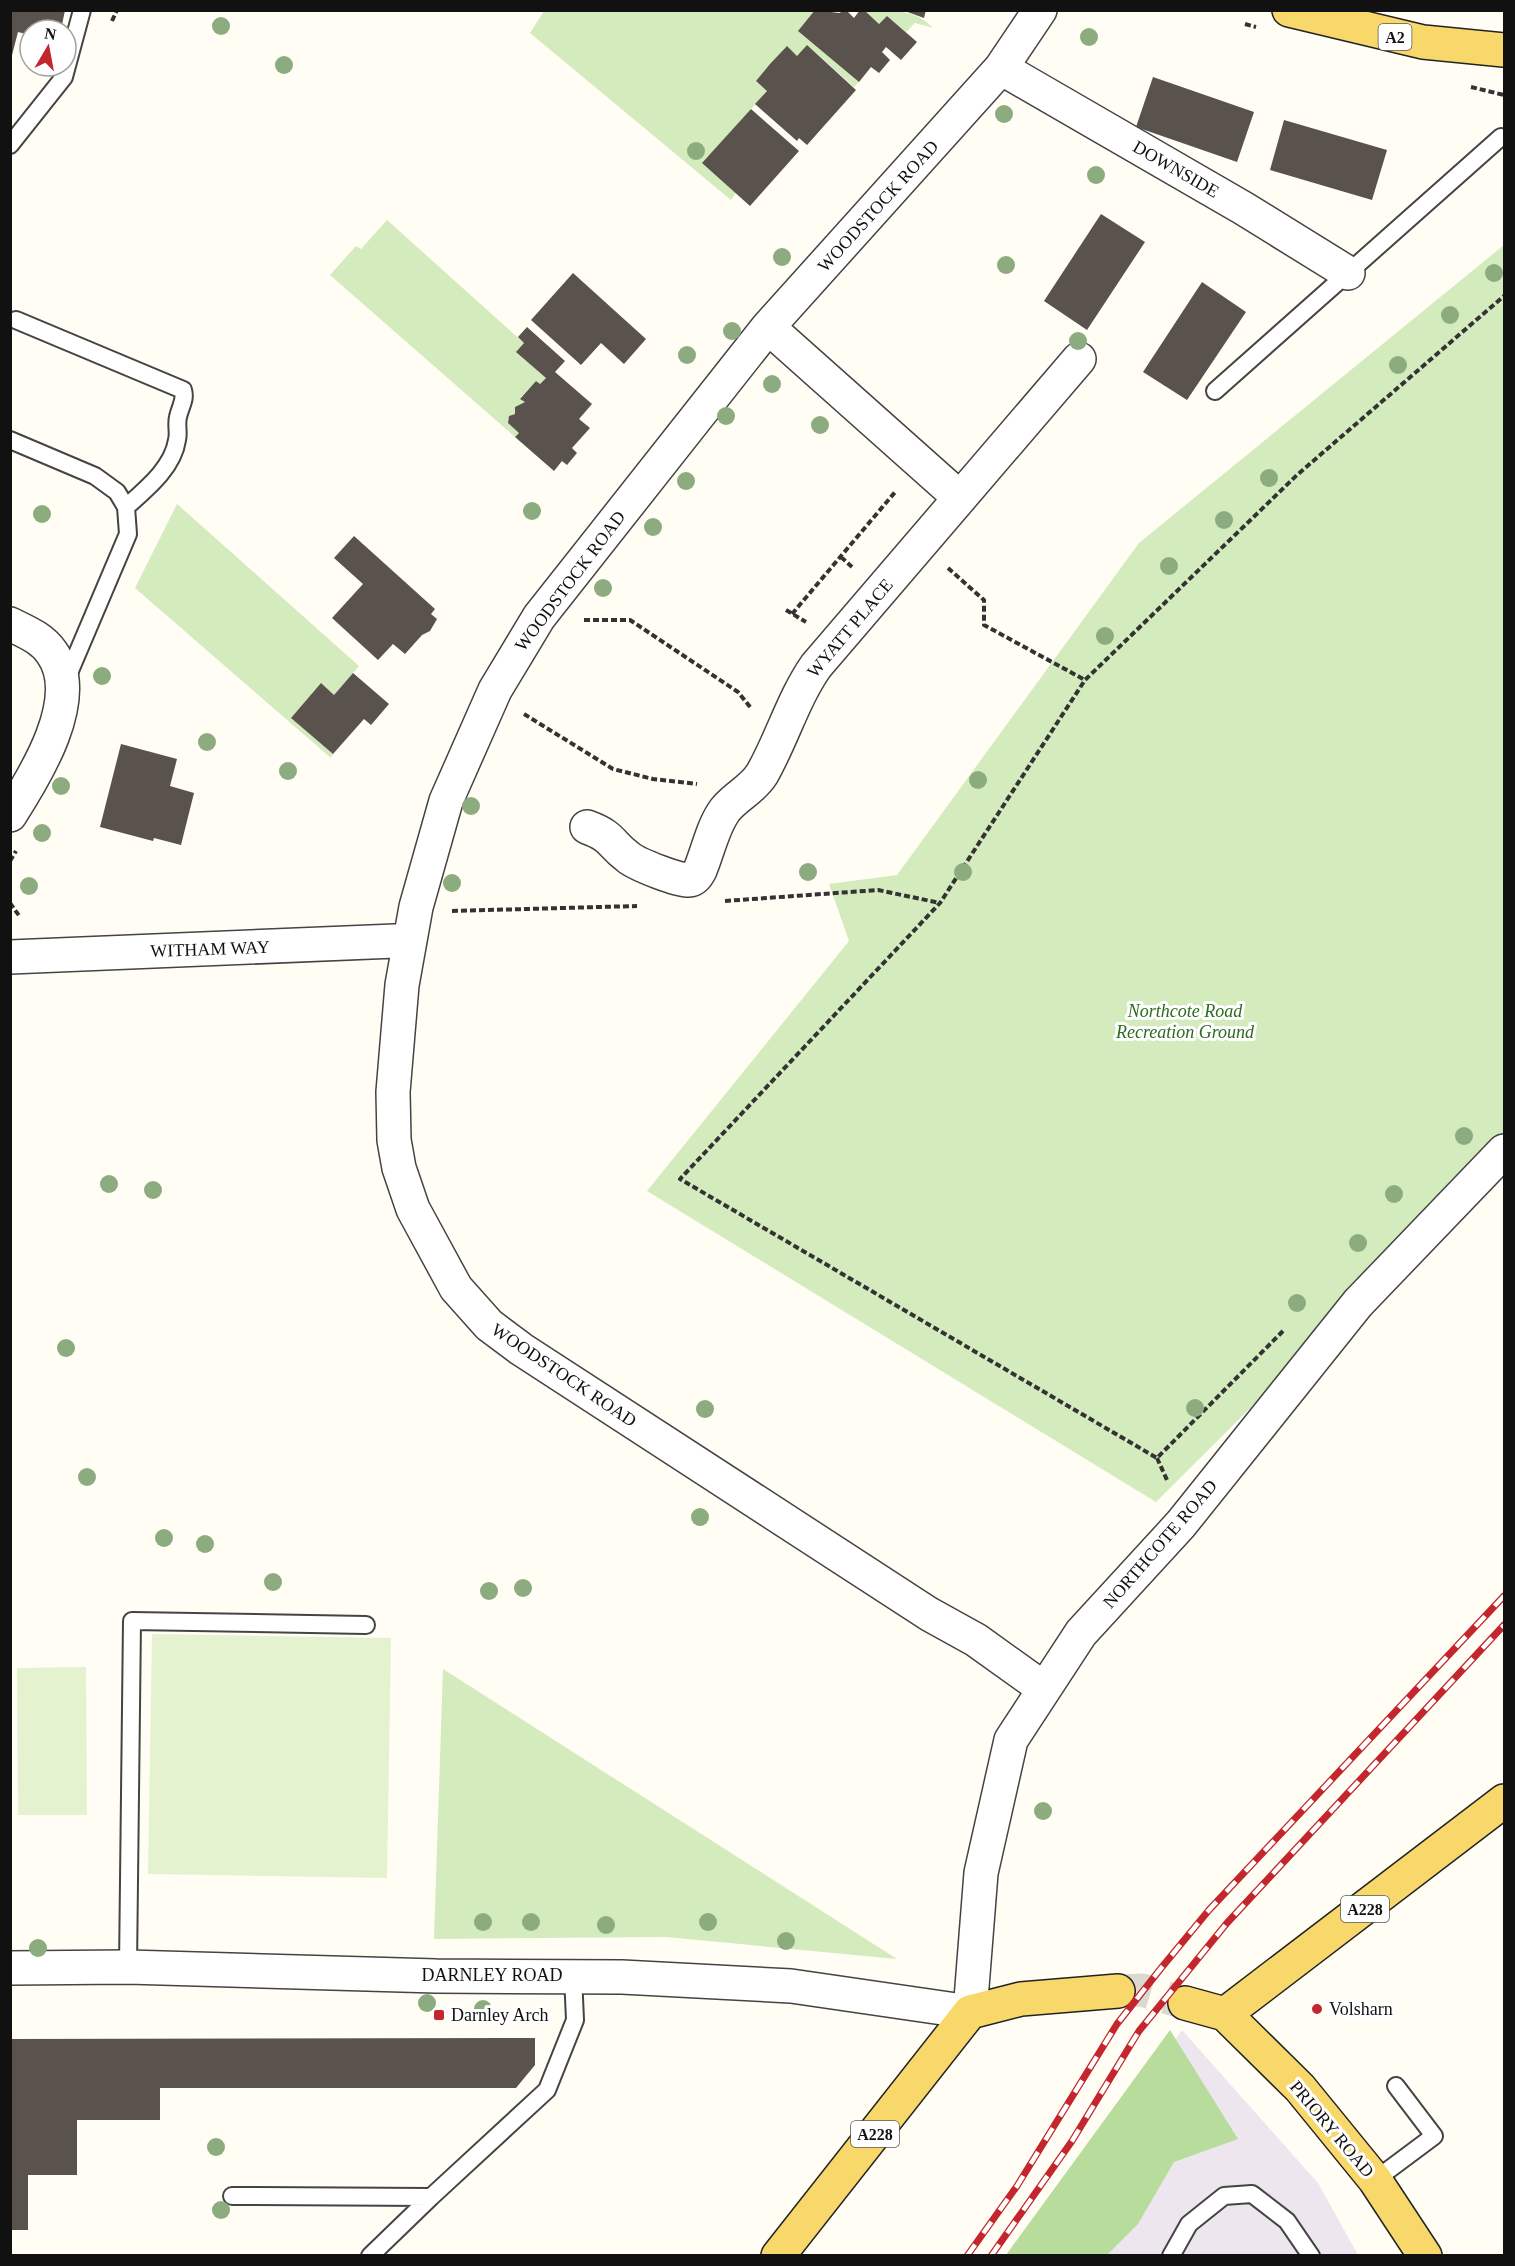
<svg xmlns="http://www.w3.org/2000/svg" width="1515" height="2266" viewBox="0 0 1515 2266" font-family="Georgia,serif">
	<style>
		.industrial { fill: #eee6ef }
		.green { fill: #d4ebbd }
		.forest { fill: #b8dc9c }
		.pitch { fill: #e5f2cf }
		.building { fill: #5a524d }
		.lines { fill: none; stroke-linecap: round; stroke-linejoin: round }
		.primary-tunnel { stroke: #dbdad2; stroke-width: 33; stroke-dasharray: 33 16; stroke-linecap: butt }
		.service-casing { stroke: #444; stroke-width: 20 }
		.minor-casing { stroke: #444; stroke-width: 36 }
		.tertiary-casing { stroke: #444; stroke-width: 36 }
		.primary-casing { stroke: #222; stroke-width: 36 }
		.path { stroke: #333; stroke-width: 4; stroke-dasharray: 6 3; stroke-linecap: butt }
		.service { stroke: #fff; stroke-width: 16 }
		.minor { stroke: #fff; stroke-width: 33 }
		.tertiary { stroke: #fff; stroke-width: 33 }
		.primary { stroke: #f8d86b; stroke-width: 33 }
		.rail-casing { stroke: #c3262c; stroke-width: 7 }
		.rail { stroke: #fff; stroke-width: 4.5; stroke-dasharray: 14; stroke-linecap: butt }
		.tree { fill: #8cac7f }
		.poi-dot { fill: #c3262c; stroke: #fff; stroke-width: 2 }
		.labels { text-anchor: middle; stroke-width: 6; stroke-linejoin: round; paint-order: stroke }
		.shield { fill: #fff; stroke: #585858; stroke-width: 1.5 }
		.shield-label { font-size: 16px; font-weight: bold; fill: #111 }
		.street-label { font-size: 18px; fill: #111; stroke: #fff }
		.park-label { font-size: 18px; font-style: italic; fill: #2e6a1f; stroke: #fff }
		.poi-label { font-size: 18px; fill: #111; stroke: #fff; text-anchor: start }
	</style>
	<rect width="100%" height="100%" fill="#fffdf4"/>
	<path class="industrial" d="M1182 2030 1318 2183 1358 2255 1017 2256Z"/>
	<path class="green" d="M544 11H815L799 31 859 82 854 87 807 45 797 56 786 47 756 81 767 91 703 163 736 193 731 200 530 33Z
		M864 11C890 11 914 8 933 28L915 23 906 32 887 16 879 24Z
		M387 220 524 343 517 352 546 378 540 384 536 381 520 398 525 402 515 407V414L509 416 508 423 519 433 515 437 330 275 356 246 361 249Z
		M1504 245V1155L1156 1502 647 1191 849 941 829 884 897 875 1139 543Z
		M177 504 359 666 334 695 321 683 291 718 333 754 331 758 135 588Z
		M443 1669 897 1959 666 1937 434 1939Z"/>
	<path class="forest" d="M1170 2030 1238 2139 1174 2162 1138 2224 1107 2255H1006Z"/>
	<path class="pitch" d="M152 1634 391 1638 387 1878 148 1874Z
		M86 1667 87 1815H18L17 1668Z"/>
	<path class="building" d="M10 10H65L61 30H30V35L18 32 11 59Z
		M815 10 839 13 846 10 854 18 860 10H864L879 24 887 16 917 42 901 60 886 47 882 52 890 60 879 73 871 67 859 82 798 31Z
		M902 10H926L924 18Z
		M807 45 856 90 807 145 799 138 797 141 755 104 767 91 756 81 770 64 787 46 797 56Z
		M1153 77 1254 112 1237 162 1136 127Z
		M751 109 799 151 750 206 702 163Z
		M1284 120 1387 150 1372 200 1270 170Z
		M1101 214 1145 242 1087 330 1044 301Z
		M573 273 646 339 624 364 601 343 581 365 531 320Z
		M1202 282 1246 312 1187 400 1143 372Z
		M527 327 565 361 555 372 592 404 579 419 590 428 572 448 577 453 567 465 562 461 554 471 515 437 519 433 508 423 509 416 515 414V407L525 402 520 399 536 381 540 384 546 378 516 352 524 343 518 337Z
		M354 536 435 609 431 614 437 619 430 631 422 635 405 654 393 644 378 660 332 618 363 584 334 558Z
		M353 673 389 704 371 725 364 719 333 754 291 718 321 683 334 695Z
		M121 744 177 759 170 786 194 793 181 845 154 838 153 841 100 827Z
		M535 2038V2065L516 2088H160V2120H77V2175H28V2230H10V2039Z"/>
	<g class="lines">
		<path class="primary-tunnel" d="M1118 1991 1142 1990 1185 2003"/>
		<defs>
			<path id="service" d="M10 145 64 77 82 10
				M16 320 183 390C186 400 180 407 178 417 176 425 179 433 177 440 173 468 145 490 126 507
				M1215 391 1501 137
				M10 440 95 476 117 492 126 507 128 534 66 680
				M128 1967 132 1621 366 1625
				M1375 2180 1434 2136 1396 2086
				M232 2196 431 2197 547 2090 575 2020 573 1975
				M370 2256 431 2197
				M1171 2256 1189 2224 1224 2196 1252 2194 1287 2221 1311 2256"/>
			<path id="minor" d="M1040 10 1001 68 768 327 539 617 495 690 446 801 416 907 402 985 393 1092 394 1140 399 1168 413 1209 456 1288 489 1325 521 1349 929 1614 976 1640 1043 1688
				M1001 68 1243 208 1348 273
				M768 327 960 498
				M10 624C26 632 42 638 52 653 84 698 35 776 10 815
				M587 827C614 837 609 843 628 857 636 864 681 882 690 880 695 879 698 874 700 870 708 851 713 826 725 810 736 796 752 790 762 774 782 739 793 699 816 666L1079 359
				M10 957 395 941 409 943
				M970 2012 981 1873 1011 1740 1081 1633 1181 1524 1358 1303 1504 1151"/>
			<path id="tertiary" d="M10 1968 128 1967 436 1976 622 1977 791 1986 970 2012"/>
			<path id="primary" d="M1289 10 1423 42 1504 50
				M1185 2003 1225 2014 1300 2088 1375 2180 1425 2256
				M1225 2014 1504 1801
				M778 2256 970 2012 1021 1999 1118 1991"/>
		</defs>
		<use href="#service" class="service-casing"/>
		<use href="#minor" class="minor-casing"/>
		<use href="#tertiary" class="tertiary-casing"/>
		<use href="#primary" class="primary-casing"/>
		<path class="path" d="M112 21 117 10
			M1245 24 1256 27
			M1471 87 1504 95
			M841 557 852 567
			M948 568 984 600V625L1085 680
			M786 610 806 622
			M792 614 896 491
			M584 620H630L738 692 751 708
			M524 714 613 769 653 779 697 784
			M10 861 16 851
			M725 901 878 890 940 903
			M10 903 20 917
			M452 911 637 906
			M1283 1331 1157 1458 680 1179 940 903 1085 680 1297 475 1504 296
			M1157 1458 1167 1480"/>
		<use href="#service" class="service"/>
		<use href="#minor" class="minor"/>
		<use href="#tertiary" class="tertiary"/>
		<use href="#primary" class="primary"/>
		<defs>
			<path id="rail" d="M967 2256 1017 2186 1117 2024 1162 1967 1209 1910 1504 1596
				M991 2256 1072 2141 1139 2031 1227 1923 1504 1625"/>
		</defs>
		<use href="#rail" class="rail-casing"/>
		<use href="#rail" class="rail"/>
	</g>
	<g class="tree">
		<circle cx="221" cy="26" r="9"/>
		<circle cx="1089" cy="37" r="9"/>
		<circle cx="284" cy="65" r="9"/>
		<circle cx="1004" cy="114" r="9"/>
		<circle cx="696" cy="151" r="9"/>
		<circle cx="1096" cy="175" r="9"/>
		<circle cx="782" cy="257" r="9"/>
		<circle cx="1006" cy="265" r="9"/>
		<circle cx="1494" cy="273" r="9"/>
		<circle cx="1450" cy="315" r="9"/>
		<circle cx="732" cy="331" r="9"/>
		<circle cx="1078" cy="341" r="9"/>
		<circle cx="687" cy="355" r="9"/>
		<circle cx="1398" cy="365" r="9"/>
		<circle cx="772" cy="384" r="9"/>
		<circle cx="726" cy="416" r="9"/>
		<circle cx="820" cy="425" r="9"/>
		<circle cx="1269" cy="478" r="9"/>
		<circle cx="686" cy="481" r="9"/>
		<circle cx="532" cy="511" r="9"/>
		<circle cx="42" cy="514" r="9"/>
		<circle cx="1224" cy="520" r="9"/>
		<circle cx="653" cy="527" r="9"/>
		<circle cx="1169" cy="566" r="9"/>
		<circle cx="603" cy="588" r="9"/>
		<circle cx="1105" cy="636" r="9"/>
		<circle cx="102" cy="676" r="9"/>
		<circle cx="207" cy="742" r="9"/>
		<circle cx="288" cy="771" r="9"/>
		<circle cx="978" cy="780" r="9"/>
		<circle cx="61" cy="786" r="9"/>
		<circle cx="471" cy="806" r="9"/>
		<circle cx="42" cy="833" r="9"/>
		<circle cx="808" cy="872" r="9"/>
		<circle cx="963" cy="872" r="9"/>
		<circle cx="452" cy="883" r="9"/>
		<circle cx="29" cy="886" r="9"/>
		<circle cx="1464" cy="1136" r="9"/>
		<circle cx="109" cy="1184" r="9"/>
		<circle cx="153" cy="1190" r="9"/>
		<circle cx="1394" cy="1194" r="9"/>
		<circle cx="1358" cy="1243" r="9"/>
		<circle cx="1297" cy="1303" r="9"/>
		<circle cx="66" cy="1348" r="9"/>
		<circle cx="1195" cy="1408" r="9"/>
		<circle cx="705" cy="1409" r="9"/>
		<circle cx="87" cy="1477" r="9"/>
		<circle cx="700" cy="1517" r="9"/>
		<circle cx="164" cy="1538" r="9"/>
		<circle cx="205" cy="1544" r="9"/>
		<circle cx="273" cy="1582" r="9"/>
		<circle cx="523" cy="1588" r="9"/>
		<circle cx="489" cy="1591" r="9"/>
		<circle cx="1043" cy="1811" r="9"/>
		<circle cx="483" cy="1922" r="9"/>
		<circle cx="531" cy="1922" r="9"/>
		<circle cx="708" cy="1922" r="9"/>
		<circle cx="606" cy="1925" r="9"/>
		<circle cx="786" cy="1941" r="9"/>
		<circle cx="38" cy="1948" r="9"/>
		<circle cx="427" cy="2003" r="9"/>
		<circle cx="483" cy="2009" r="9"/>
		<circle cx="216" cy="2147" r="9"/>
		<circle cx="221" cy="2210" r="9"/>
	</g>
	<g class="poi-dot">
		<circle cx="1317" cy="2009" r="6"/>
		<rect x="433" y="2009" width="12" height="12" rx="3"/>
	</g>
	<g class="labels">
		<g class="shield">
			<rect x="1378.5" y="24" width="33" height="26" rx="4.5"/>
			<rect x="1341" y="1896" width="48" height="26" rx="4.5"/>
			<rect x="851" y="2121" width="48" height="26" rx="4.5"/>
		</g>
		<g class="shield-label">
			<text x="1395" y="43">A2</text>
			<text x="1365" y="1915">A228</text>
			<text x="875" y="2140">A228</text>
		</g>
		<g class="street-label">
			<text transform="translate(1176 169) rotate(30)" y="6">DOWNSIDE</text>
			<text transform="translate(878 206) rotate(-48)" y="6">WOODSTOCK ROAD</text>
			<text transform="translate(570 581) rotate(-53)" y="6">WOODSTOCK ROAD</text>
			<text transform="translate(850 628) rotate(-50)" y="6">WYATT PLACE</text>
			<text transform="translate(210 949) rotate(-2)" y="6">WITHAM WAY</text>
			<text transform="translate(564 1375) rotate(34)" y="6">WOODSTOCK ROAD</text>
			<text transform="translate(1160 1544) rotate(-49)" y="6">NORTHCOTE ROAD</text>
			<text x="492" y="1981">DARNLEY ROAD</text>
			<text transform="translate(1332 2129) rotate(50)" y="6">PRIORY ROAD</text>
		</g>
		<g class="park-label">
			<text x="1185" y="1017">Northcote Road<tspan x="1185" dy="21">Recreation Ground</tspan></text>
		</g>
		<g class="poi-label">
			<text x="1329" y="2015">Volsharn</text>
			<text x="451" y="2021">Darnley Arch</text>
		</g>
	</g>
	<rect width="1515" height="2266" fill="none" stroke="#111111" stroke-width="24"/>
	<g transform="translate(48 48) rotate(10)"><circle r="28" fill="#ffffff" stroke="#a0a0a0" stroke-width="1.5"/>
	<path d="M0-4.5L10 22L0 15L-10 22Z" fill="#c3262c"/>
	<text y="-9" font-size="16" font-weight="bold" text-anchor="middle" fill="#111111">N</text>
	</g>
</svg>
